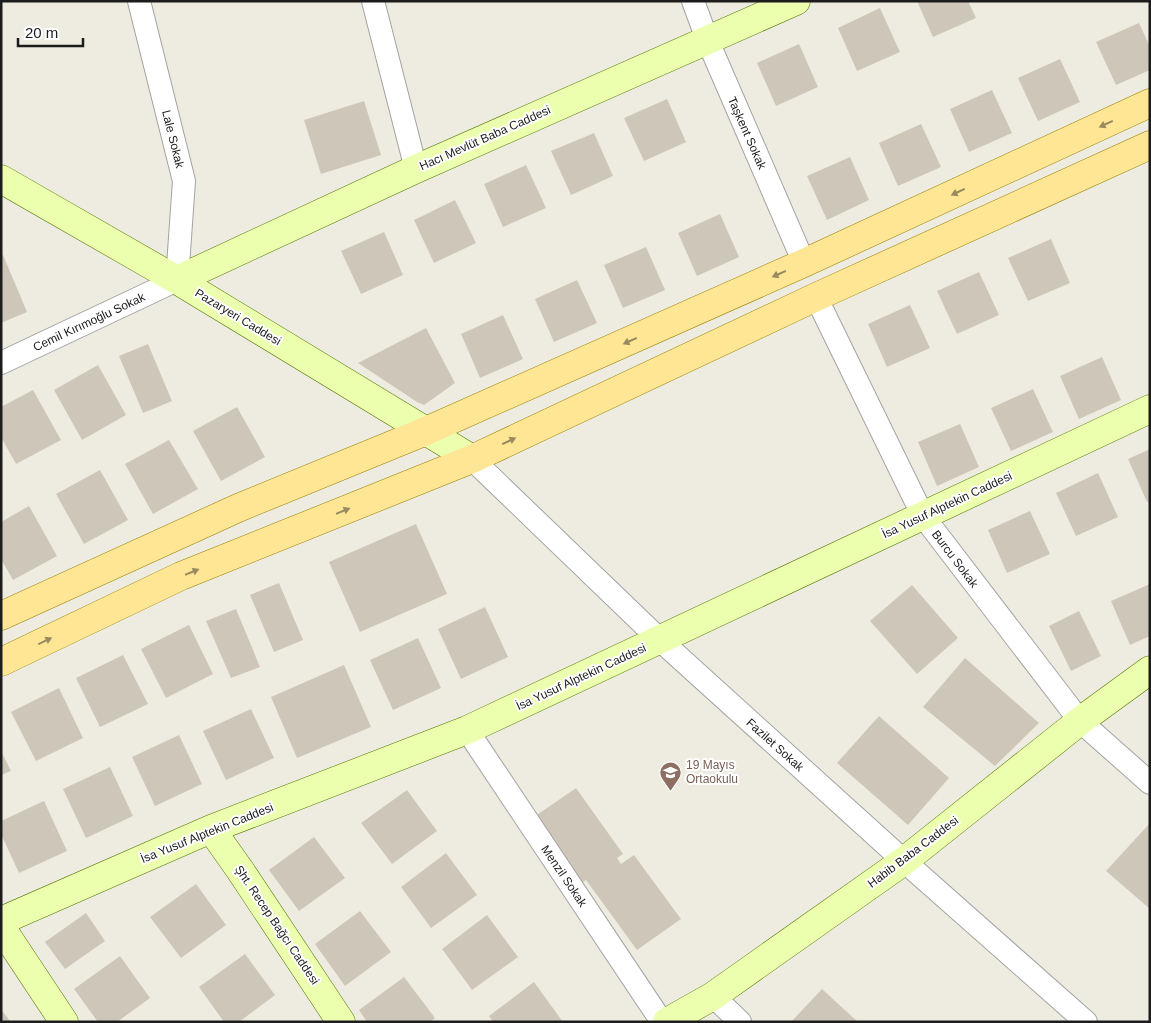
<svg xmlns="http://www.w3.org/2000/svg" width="1151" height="1023" viewBox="0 0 1151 1023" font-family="Arial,sans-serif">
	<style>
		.building { fill: #cec7b9 }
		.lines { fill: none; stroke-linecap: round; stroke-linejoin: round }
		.street-casing { stroke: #a3a3a3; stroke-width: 24 }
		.secondary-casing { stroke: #527600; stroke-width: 29 }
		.primary-casing { stroke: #947f00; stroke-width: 29 }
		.street { stroke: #fff; stroke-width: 22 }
		.secondary { stroke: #ebffae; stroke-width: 28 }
		.primary { stroke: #ffe695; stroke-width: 28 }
		.oneway { fill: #998b5f }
		.labels { text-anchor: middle; stroke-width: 4; stroke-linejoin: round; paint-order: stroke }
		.street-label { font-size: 12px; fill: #1c1c1c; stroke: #fff }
		.education-label { font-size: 12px; fill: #785e54; stroke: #fff; text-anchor: start }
	</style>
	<rect width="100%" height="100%" fill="#eeece0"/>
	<path class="building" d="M917 1H968L976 18 933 37Z
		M880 8 900 52 857 71 838 28Z
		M1139 23 1150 47V70L1116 85 1096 42Z
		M799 44 818 87 776 106 757 63Z
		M1060 59 1080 102 1038 121 1018 78Z
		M992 90 1012 133 969 152 950 109Z
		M667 99 686 142 644 161 624 118Z
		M364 101 381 155 321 174 304 120Z
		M921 124 941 167 898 186 879 143Z
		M594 133 613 176 571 195 551 151Z
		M850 157 869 200 827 220 807 176Z
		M526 165 546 208 503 227 484 184Z
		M455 200 476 243 434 263 414 220Z
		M720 214 739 257 697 276 678 233Z
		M384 232 403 275 361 294 341 251Z
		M1051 239 1070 283 1028 301 1008 258Z
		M646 247 665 290 623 308 604 265Z
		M3 255 27 312 1 323V256Z
		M979 272 999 315 957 334 937 291Z
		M577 280 597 323 554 342 535 299Z
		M910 305 930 348 887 367 868 324Z
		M503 315 523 359 480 378 461 334Z
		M426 328 455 383 424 405 417 402 358 363Z
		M148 344 172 401 143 413 119 356Z
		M1102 357 1121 400 1079 419 1060 376Z
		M98 365 126 415 82 440 54 390Z
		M1033 389 1053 432 1011 451 991 408Z
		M33 390 61 440 16 464 1 437V407Z
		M237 407 265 457 221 481 193 431Z
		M960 424 979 467 937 486 918 442Z
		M169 440 198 489 153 514 125 464Z
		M1150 449V501L1147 502 1128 459Z
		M100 470 128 520 84 544 56 494Z
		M1098 473 1118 517 1076 536 1056 493Z
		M29 506 57 556 13 580 1 559V522Z
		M1030 511 1050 554 1007 573 988 530Z
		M416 524 447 594 360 632 329 562Z
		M279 583 303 640 274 652 250 595Z
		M1150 584V636L1130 645 1111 601Z
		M912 585 958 638 917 674 870 621Z
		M485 607 508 657 461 679 438 629Z
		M236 609 260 667 231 678 206 621Z
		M1079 611 1101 656 1071 671 1049 626Z
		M189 625 213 674 166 698 141 649Z
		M418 638 441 688 393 710 370 660Z
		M123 655 148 704 100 727 76 678Z
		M965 658 1039 723 995 766 923 707Z
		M344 665 371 727 297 758 271 697Z
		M59 688 83 738 36 761 11 712Z
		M251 709 274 758 226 780 203 731Z
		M879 716 949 778 908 825 837 763Z
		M179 735 202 784 155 806 132 757Z
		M1 751 11 771 1 775Z
		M110 767 133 816 86 838 63 789Z
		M576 788 623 854 617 858 621 864 634 855 681 919 637 950 586 880 579 885 531 819Z
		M407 790 437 831 392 864 361 823Z
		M44 801 67 851 19 873 1 834V821Z
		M1150 823V909L1106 871Z
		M314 837 345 878 299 911 269 870Z
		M446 853 477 895 431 928 401 887Z
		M196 884 226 925 181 958 150 917Z
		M360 911 391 952 345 986 315 944Z
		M86 913 105 941 65 969 45 942Z
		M487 915 518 957 472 990 442 949Z
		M245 954 275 995 239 1022H224L199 987Z
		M120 956 150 998 117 1022H98L74 989Z
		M404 977 435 1018 430 1022H367L359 1010Z
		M534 982 563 1022H493L489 1016Z
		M822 989 858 1022H791Z
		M1 1009 10 1021 8 1022H1Z"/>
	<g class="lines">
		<defs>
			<path id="street" d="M373 1 416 169
				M693 1 707 39 804 263
				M816 297 923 516 1080 721 1150 783
				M1 363 177 280 184 181 139 1
				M472 459 660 640 904 861 1086 1022
				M467 730 662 1022
				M713 996 740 1022"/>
			<path id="secondary" d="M1 179 177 280 472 459
				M177 280 416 169 796 1
				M211 829 240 870 341 1022
				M1 921 211 829 467 730 1150 409
				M1 927 64 1022
				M667 1022 713 996 904 861 1080 721 1150 670"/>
			<path id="primary" d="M1 616 238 508 426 431 804 263 1150 103
				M1 662 181 576 472 459 816 297 1150 145"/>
		</defs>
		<use href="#street" class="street-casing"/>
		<use href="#secondary" class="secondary-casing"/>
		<use href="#primary" class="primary-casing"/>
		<use href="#street" class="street"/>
		<use href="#secondary" class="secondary"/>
		<use href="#primary" class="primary"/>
	</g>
	<defs><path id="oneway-solid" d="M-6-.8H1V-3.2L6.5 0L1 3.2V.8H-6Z" transform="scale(1.25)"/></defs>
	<g class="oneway">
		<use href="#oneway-solid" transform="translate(1106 124) rotate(155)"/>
		<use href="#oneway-solid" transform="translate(958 192) rotate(155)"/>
		<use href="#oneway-solid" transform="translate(779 274) rotate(156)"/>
		<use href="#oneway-solid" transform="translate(630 341) rotate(156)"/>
		<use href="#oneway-solid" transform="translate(509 441) rotate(-25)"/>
		<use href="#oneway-solid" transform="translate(343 511) rotate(-22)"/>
		<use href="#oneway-solid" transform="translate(192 572) rotate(-22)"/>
		<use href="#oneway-solid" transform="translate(45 641) rotate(-26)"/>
	</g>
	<defs>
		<symbol id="school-pin" viewBox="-11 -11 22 30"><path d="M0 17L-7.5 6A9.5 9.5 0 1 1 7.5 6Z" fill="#8d6e63" stroke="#fff"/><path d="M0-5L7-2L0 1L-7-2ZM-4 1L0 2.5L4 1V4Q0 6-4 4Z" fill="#fff"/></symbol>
	</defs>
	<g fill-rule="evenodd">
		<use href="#school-pin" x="658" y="760" width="25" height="34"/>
	</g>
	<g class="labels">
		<g class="street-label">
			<text transform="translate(747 133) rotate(66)" y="4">Taşkent Sokak</text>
			<text transform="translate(485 138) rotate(-24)" y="4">Hacı Mevlüt Baba Caddesi</text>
			<text transform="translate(173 139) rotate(76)" y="4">Lale Sokak</text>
			<text transform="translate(238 317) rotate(31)" y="4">Pazaryeri Caddesi</text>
			<text transform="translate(89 322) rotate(-25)" y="4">Cemil Kırımoğlu Sokak</text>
			<text transform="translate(947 505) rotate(-25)" y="4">İsa Yusuf Alptekin Caddesi</text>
			<text transform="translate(955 559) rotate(53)" y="4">Burcu Sokak</text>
			<text transform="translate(581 677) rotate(-25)" y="4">İsa Yusuf Alptekin Caddesi</text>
			<text transform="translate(775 745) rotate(42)" y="4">Fazilet Sokak</text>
			<text transform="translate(207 833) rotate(-22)" y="4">İsa Yusuf Alptekin Caddesi</text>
			<text transform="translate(913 852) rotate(-37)" y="4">Habib Baba Caddesi</text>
			<text transform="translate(564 876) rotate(56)" y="4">Menzil Sokak</text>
			<text transform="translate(277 925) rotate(56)" y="4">Şht. Recep Bağcı Caddesi</text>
		</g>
		<g class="education-label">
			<text x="686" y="769">19 Mayıs<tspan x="686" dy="14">Ortaokulu</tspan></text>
		</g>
	</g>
	<rect width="1151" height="1023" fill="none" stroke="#1c1c1c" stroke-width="5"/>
	<path d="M18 38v8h65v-8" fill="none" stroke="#1c1c1c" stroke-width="2.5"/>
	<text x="25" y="38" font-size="15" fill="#1c1c1c" stroke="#ffffff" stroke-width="4" paint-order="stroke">20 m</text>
</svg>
